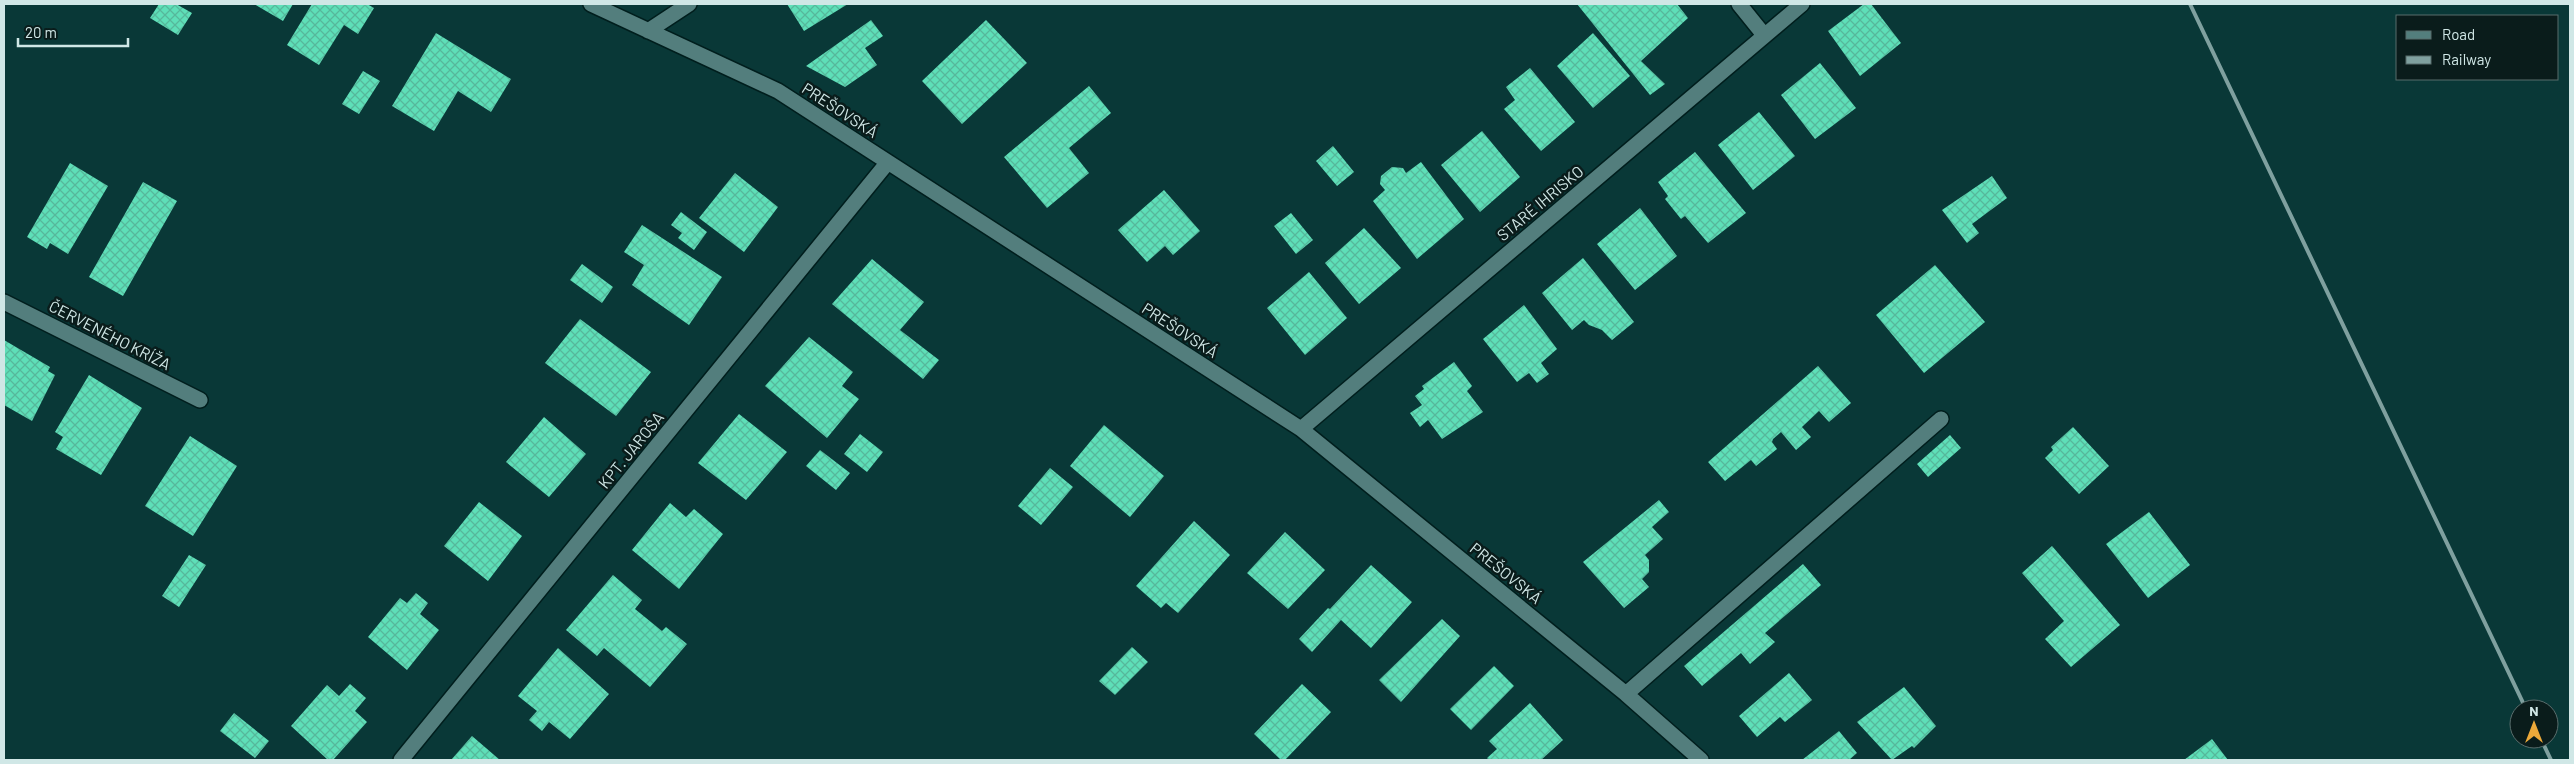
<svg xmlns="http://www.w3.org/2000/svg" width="2574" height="764" viewBox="0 0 2574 764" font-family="Barlow,sans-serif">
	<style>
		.building { fill: url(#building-cross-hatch) }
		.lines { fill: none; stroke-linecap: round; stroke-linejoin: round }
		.street-casing { stroke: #001e1d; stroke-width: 18 }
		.street { stroke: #537e7d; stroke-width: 15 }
		.rail { stroke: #7fa09f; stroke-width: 4 }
		.labels { text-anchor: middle; stroke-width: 5; stroke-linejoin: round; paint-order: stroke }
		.street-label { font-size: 16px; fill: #d0e7e6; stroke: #0a1c1b }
	</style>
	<defs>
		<pattern id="building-cross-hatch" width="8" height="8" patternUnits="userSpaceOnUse" patternTransform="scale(1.25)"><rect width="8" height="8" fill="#5edfb8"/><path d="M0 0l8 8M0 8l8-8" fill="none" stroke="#56b89b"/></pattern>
	</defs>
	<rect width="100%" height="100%" fill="#093837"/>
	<path class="building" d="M159 4H176L192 13 178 35 150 18Z
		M254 4H293L283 21Z
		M312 4H367L374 8 358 34 344 25 319 65 287 45Z
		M787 4H848L804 31Z
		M1577 4H1677L1688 18 1641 61 1665 84 1650 95Z
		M1864 4H1871L1901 43 1860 76 1828 31Z
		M871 20 883 36 865 48 877 65 845 87 806 66Z
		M986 20 1027 63 962 124 922 81Z
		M436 33 511 79 491 112 458 91 434 131 392 106Z
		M1593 33 1630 76 1593 108 1557 66Z
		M1820 63 1856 108 1815 139 1781 95Z
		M1530 68 1575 122 1541 151 1504 109 1515 100 1506 87Z
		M363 71 380 81 359 114 342 104Z
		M1089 86 1111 113 1069 148 1089 173 1047 208 1004 157Z
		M1759 112 1795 156 1753 190 1718 145Z
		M1482 131 1520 177 1480 212 1441 165Z
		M1333 146 1354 172 1337 186 1316 161Z
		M1695 152 1746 213 1708 243 1685 216 1681 219 1665 199 1668 196 1658 182Z
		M1421 162 1464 219 1417 259 1373 201 1385 190 1380 184 1381 176 1392 167 1403 168 1406 173Z
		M70 163 108 186 68 254 50 243 47 249 27 237Z
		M735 173 778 207 744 252 699 218Z
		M1992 176 2007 198 1972 224 1979 233 1967 243 1942 210Z
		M143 182 177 201 123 296 89 277Z
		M1164 190 1200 231 1173 255 1165 246 1147 262 1118 230Z
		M1640 208 1677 256 1635 290 1597 244Z
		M681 212 707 232 694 250 678 238 682 233 671 225Z
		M1291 213 1313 240 1296 254 1274 226Z
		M642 225 722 277 689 325 632 285 644 265 624 252Z
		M1364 228 1401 268 1359 304 1325 263Z
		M1583 258 1634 322 1612 340 1602 330 1589 325 1584 320 1572 330 1542 293Z
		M872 259 924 302 900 330 939 360 923 379 832 304Z
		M582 264 613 287 602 303 570 280Z
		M1935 265 1985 322 1924 373 1876 315Z
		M1309 272 1347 318 1305 355 1267 308Z
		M1524 305 1557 349 1541 363 1549 374 1537 383 1529 373 1517 382 1483 339Z
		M580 319 651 372 616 416 545 363Z
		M809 337 853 372 842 386 859 399 827 438 765 386Z
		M4 340 50 367 48 371 55 375 32 421 4 405Z
		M1454 362 1472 386 1467 391 1483 412 1442 439 1428 420 1420 427 1410 413 1422 405 1415 396 1424 389 1422 386Z
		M1818 366 1851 403 1829 422 1819 411 1802 427 1811 437 1796 450 1781 432 1773 439 1772 442 1777 449 1756 466 1751 460 1725 481 1708 462Z
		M89 375 142 408 101 475 56 449 63 437 55 432Z
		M739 414 787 452 746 500 698 463Z
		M544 417 586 454 549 497 506 462Z
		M1104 425 1164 476 1130 517 1070 466Z
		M2073 427 2109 466 2079 494 2045 458 2053 450 2051 447Z
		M860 434 883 452 867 472 844 454Z
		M1950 435 1961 448 1928 477 1917 464Z
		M190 436 237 466 193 536 145 506Z
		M820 450 850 473 836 490 806 466Z
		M1050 468 1073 487 1041 525 1018 506Z
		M1659 500 1669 512 1652 527 1663 539 1645 555 1649 560V572L1642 579 1649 587 1624 608 1583 562Z
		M479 502 522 536 488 581 444 546Z
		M670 503 686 517 694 509 723 534 679 589 632 550Z
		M2149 512 2190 565 2148 598 2106 544Z
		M1194 521 1230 555 1178 613 1166 603 1161 608 1136 586Z
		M1285 532 1325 570 1288 609 1247 573Z
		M2052 546 2120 625 2071 667 2045 639 2064 621 2022 573Z
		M189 555 206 565 179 607 162 596Z
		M1803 564 1821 585 1765 633 1775 642 1750 664 1741 653 1702 686 1684 666Z
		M1371 565 1412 602 1371 648 1341 620 1312 652 1299 639 1328 608 1330 609Z
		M613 575 642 600 635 609 662 631 666 627 687 644 650 687 604 648 597 656 566 630Z
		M416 593 428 603 420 614 439 630 407 670 368 637 400 598 407 603Z
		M1442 619 1460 636 1401 702 1379 680Z
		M1132 647 1148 662 1115 695 1099 681Z
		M558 648 609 694 570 739 549 722 542 731 529 720 537 711 518 696Z
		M1494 666 1514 686 1471 730 1450 709Z
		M1789 673 1812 700 1785 722 1780 717 1757 737 1739 716Z
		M350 684 366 698 355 711 367 722 333 760H328L291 726 327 685 339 696Z
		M1302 684 1331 712 1285 760H1281L1254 734Z
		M1904 687 1936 726 1914 748 1912 746 1892 760 1857 722Z
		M1530 703 1563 740 1541 760H1489L1487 758 1497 749 1489 741Z
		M234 713 269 741 255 758 220 731Z
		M1839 731 1857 753 1849 760H1802Z
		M472 736 500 760H451Z
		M2212 739 2228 760H2184Z"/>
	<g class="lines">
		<defs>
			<path id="street" d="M591 4 778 91 1301 429 1626 694 1701 760
				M1739 4 1764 35
				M648 31 689 4
				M4 302 200 400
				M1301 429 1802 4
				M1626 694 1941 419
				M401 760 888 162"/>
		</defs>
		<use href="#street" class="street-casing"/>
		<use href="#street" class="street"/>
		<path class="rail" d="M2190 4 2526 709
			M2541 739 2551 760"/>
	</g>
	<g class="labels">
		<g class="street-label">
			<text transform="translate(840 110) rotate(33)" y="6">PREŠOVSKÁ</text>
			<text transform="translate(1540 203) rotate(-40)" y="6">STARÉ IHRISKO</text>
			<text transform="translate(1180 330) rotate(33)" y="6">PREŠOVSKÁ</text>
			<text transform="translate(110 335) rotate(27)" y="6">ČERVENÉHO KRÍŽA</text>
			<text transform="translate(631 450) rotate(-51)" y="6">KPT. JAROŠA</text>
			<text transform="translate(1506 573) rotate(39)" y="6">PREŠOVSKÁ</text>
		</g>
	</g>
	<rect width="2574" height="764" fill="none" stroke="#d0e7e6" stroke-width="10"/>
	<rect x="2396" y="15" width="162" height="65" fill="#0a1c1b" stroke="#596d6c"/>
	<rect x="2406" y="31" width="25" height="8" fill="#537e7d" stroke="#596d6c"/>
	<text x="2442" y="40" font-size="15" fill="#d0e7e6">Road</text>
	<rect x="2406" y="56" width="25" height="8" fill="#7fa09f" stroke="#596d6c"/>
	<text x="2442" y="65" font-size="15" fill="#d0e7e6">Railway</text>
	<g transform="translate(2534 724)"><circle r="24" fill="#0a1c1b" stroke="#596d6c"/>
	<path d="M0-4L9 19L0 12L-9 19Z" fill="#eca93a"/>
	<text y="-8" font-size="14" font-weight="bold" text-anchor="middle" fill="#d0e7e6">N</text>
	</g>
	<path d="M18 38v8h110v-8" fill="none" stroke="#d0e7e6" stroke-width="2.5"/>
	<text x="25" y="38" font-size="15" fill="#d0e7e6" stroke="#0a1c1b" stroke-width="4" paint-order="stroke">20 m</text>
</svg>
